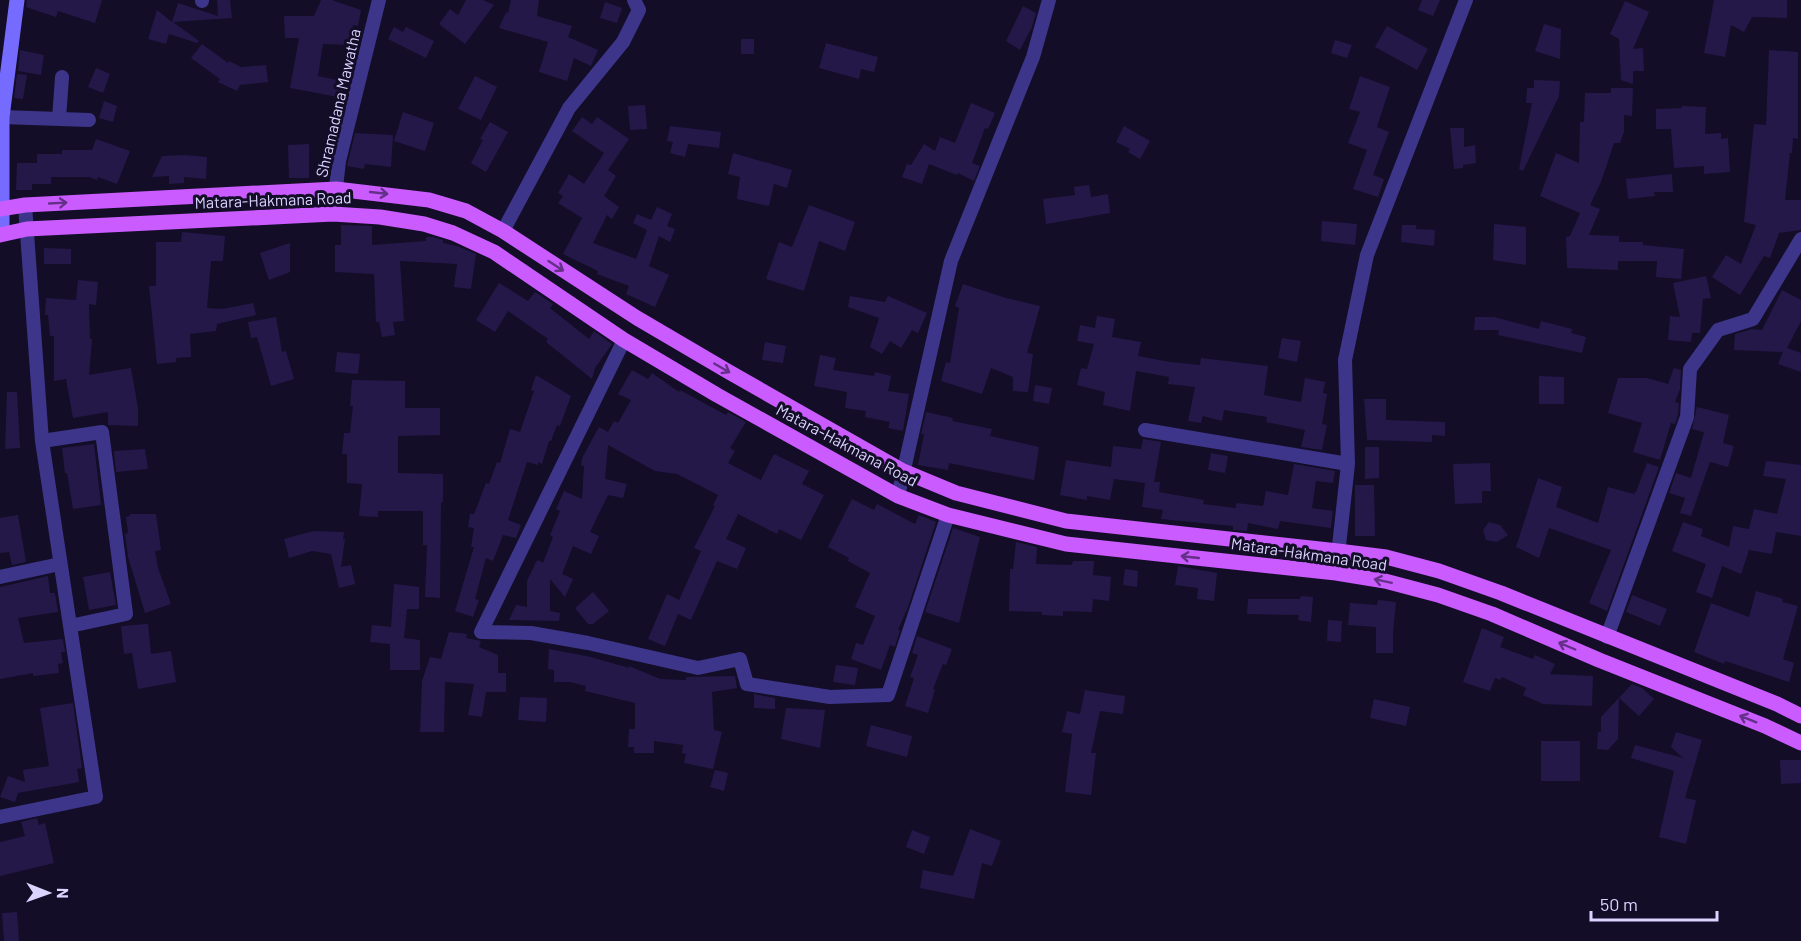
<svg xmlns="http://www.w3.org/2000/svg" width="1801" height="941" viewBox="0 0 1801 941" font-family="Barlow,sans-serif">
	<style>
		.building { fill: #241849 }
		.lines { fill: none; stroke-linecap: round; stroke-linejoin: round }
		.minor { stroke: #3c3589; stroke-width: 14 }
		.secondary { stroke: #766bff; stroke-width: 15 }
		.primary { stroke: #ca5bff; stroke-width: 15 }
		.oneway { stroke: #653088 }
		.labels { text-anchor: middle; stroke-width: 6; stroke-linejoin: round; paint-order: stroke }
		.street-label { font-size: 16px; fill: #dbd4ff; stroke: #130d27 }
	</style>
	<rect width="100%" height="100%" fill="#130d27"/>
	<path class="building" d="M27 0H102L95 23 58 11 56 17 26 7Z
		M217 0H230L232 18 173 22 199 41 197 43 169 34 166 44 148 39 157 10 172 22 178 3 218 16Z
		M321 0H332L361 10 358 26 353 25 352 45 323 44 318 76 347 82 344 98 290 88 299 38H285L284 16H314Z
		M466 0H483L494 5 465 44 439 24 450 9 458 15Z
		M511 0H539L537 16 572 26 568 37 598 50 591 66 574 58 567 81 539 72 548 42 499 28 506 12 508 13Z
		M1422 0H1440L1433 16 1418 10Z
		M1714 0H1787V18L1752 17 1744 32 1731 25 1725 57 1704 53Z
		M1625 1 1649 12 1633 49 1643 48 1644 71H1633V84L1621 80 1619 39 1610 34Z
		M605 2 622 8 617 23 600 18Z
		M1023 6 1036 13 1032 27 1020 50 1006 41Z
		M1544 24 1561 29 1560 59 1535 51Z
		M1387 26 1428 49 1417 70 1375 47Z
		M394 27 403 32 406 27 434 41 426 58 388 39Z
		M741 39H754V54H741Z
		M1335 40 1352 45 1347 58 1331 53Z
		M826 43 878 57 874 72 861 69 859 79 819 68Z
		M202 44 228 63 229 61 241 67 266 65 268 82 240 85 237 91 218 82 220 79 191 58Z
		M20 50 44 55 41 75 18 71Z
		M1769 50 1798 52V139L1793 138 1792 153H1790L1785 200H1801V230L1779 233 1770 258 1764 256 1740 295 1712 277 1726 255 1741 264 1756 225 1744 222 1754 124 1766 125Z
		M96 68 110 74 103 93 88 87Z
		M17 74 27 75 23 99 14 98Z
		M475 76 497 87 481 120 458 109Z
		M1360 76 1390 87 1377 127 1389 132 1373 175 1384 179 1378 197 1353 189 1367 150 1348 143 1360 112 1349 109Z
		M1534 80 1560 81 1559 96 1523 171 1519 169 1532 103H1526L1527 88H1534Z
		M1611 88H1633L1632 116 1624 115V132L1620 143H1614L1601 182 1590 205 1600 209 1589 235 1619 236V242H1643V245L1684 249 1681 279 1656 277 1657 261H1618V270L1567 268 1566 237 1570 236 1580 213 1540 196 1556 153 1579 163 1580 122H1584L1585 93H1611Z
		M104 101 117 106 113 122 99 118Z
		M971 103 995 113 988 129 985 128 972 163 980 166 974 181 958 173 957 175 929 164 922 184 902 177 907 164 911 165 924 144 935 151 940 137 955 143Z
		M645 105 647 129 630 130 628 106Z
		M1682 106 1706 107 1705 134 1721 133V139L1728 138 1730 172 1704 174V166L1674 168 1671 129H1656V109L1682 108Z
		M403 112 434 123 425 151 394 141Z
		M582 117 592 124 597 117 629 139 608 170 616 176 604 196 619 207 612 219 607 215 593 243 636 259 647 230 633 223 637 214 651 220 657 207 672 214 667 226 675 229 670 242 659 236 649 266 669 275 655 307 626 294 629 286 597 274 598 271 563 254 582 218 558 203 563 196 558 193 569 174 584 184 604 153 572 131Z
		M490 122 508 132 486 172 471 163 483 140 480 139Z
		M670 126 721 132 719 148 688 144 685 157 670 153 673 142 667 141Z
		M1124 126 1150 141 1140 159 1128 152 1130 149 1116 142Z
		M1450 128H1464V147L1475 145 1476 163 1463 165V168L1454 169Z
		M355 133 393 135 391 167 365 164 364 169 347 166Z
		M96 139 130 151 117 184 98 177 97 180 89 177H51V184H32V190H16L17 163H37V154H62V150H92Z
		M309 144V178H289L288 145Z
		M733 153 792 170 787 188 774 184 769 206 737 199 740 177 728 174Z
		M184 155 207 157 206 179 184 177V183L169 184V176L152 177 162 156Z
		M1672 174 1673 192H1654L1655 196 1628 199 1626 179Z
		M1089 185 1091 197 1108 194 1110 213 1046 224 1043 199 1075 195 1074 187Z
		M809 205 855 222 845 251 819 241 804 291 766 279 779 242 792 247Z
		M1322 221 1357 224 1355 245 1321 241Z
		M1494 224 1526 227V265L1493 260Z
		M341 225 372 226V245L426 241V237H433L443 240V243L457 246 476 254 471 289 454 287 457 264 400 261 404 321 393 322 395 335 382 337 379 322H376L374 274 335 272V245H341Z
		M1402 225H1416V229L1435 230 1434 246 1401 242Z
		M182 232 225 236 223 261H211L207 308 222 309 253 303 256 315 217 324 216 331 190 334 191 357 176 358V362L157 364 149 286H156V242H181Z
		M290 243V272L269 280 260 253Z
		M44 248 71 249V264H44Z
		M1706 276 1711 298 1703 299 1700 333H1692L1691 342 1668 340 1670 316 1680 317 1673 283Z
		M78 280 98 282 96 305 89 304 90 339H92L89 375 131 368 138 408V426L108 425V412L73 418 66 379 54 381V336H50L48 315H45L46 298 76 300Z
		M499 283 528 301 535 292 553 304 550 308 589 339 594 331 612 344 595 368 592 379 546 342 548 339 508 311 495 332 476 320Z
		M963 284 1006 298 1040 306 1027 353 1033 354 1028 392 1013 391V377L991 368 982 394 941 381 946 362 950 363 959 308 955 306Z
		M1782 290 1801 300V321L1787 348 1801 353V372L1778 364 1783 352 1734 350 1735 334 1752 329 1762 330Z
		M850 296 885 302 888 296 927 313 918 333 912 330 901 348 890 341 882 354 870 347 879 318 848 307Z
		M1097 316 1115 319 1112 337 1141 342 1138 356 1170 362 1200 365 1201 358 1268 366 1264 395 1301 402 1305 378 1325 382 1323 393 1327 394 1322 424 1327 425 1322 450 1301 447 1305 430 1266 422 1267 417 1224 410 1222 421 1203 416 1201 423 1188 421 1195 387 1168 384 1169 377 1136 371 1130 411 1103 405 1105 392 1077 385 1081 368 1087 369 1094 344 1077 341 1080 325 1095 328Z
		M276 317 282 352 286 351 294 379 271 386 257 337 251 338 248 322Z
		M1475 317H1494L1539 329 1541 321 1572 329 1571 333 1586 337 1582 353 1498 335 1499 330H1474Z
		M1282 338 1301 341 1297 362 1278 358Z
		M765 342 786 346 783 363 762 360Z
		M337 352 360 354 358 374 335 372Z
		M820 355 836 358 833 370 874 376 875 372 891 376 888 391 909 394 903 431 888 428 890 422 865 417 866 411 845 408 847 392 814 386Z
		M1674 368 1681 370 1680 389 1675 402 1679 403 1678 415 1675 424 1671 423 1660 460 1633 452 1642 423 1608 413 1618 378H1647L1668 384Z
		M632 370 648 379 652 373 679 392 680 390 726 415 728 412 746 422 730 448 735 451 728 463 761 480 774 454 809 471 802 484 824 495 801 540 779 529 777 534 738 514 726 539 746 548 737 569 717 561 691 620 678 614 665 646 648 639 667 594 679 600 701 551 694 548 715 506 713 505 718 495 677 474 655 471 608 445 605 479 627 484 623 498 608 495 590 532 599 536 591 554 573 546 562 574 573 579 565 597 550 579V611L560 613 559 621 509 620 516 605 527 607V581L536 562 538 560 543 563 553 537 550 535 560 511 556 509 564 491 582 499 584 466H581L582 458 599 427 608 432 614 421 618 423 631 400 618 394Z
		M536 375 571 396 560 426 557 425 551 441H549L542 464 538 462V465L527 462 508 520 521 525 516 538 503 535 493 561 486 558 475 599 479 600 473 617 455 611 474 547H471L474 528 468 527 470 514H474L486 483 489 484 497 462 500 463 510 429 520 432 534 391 531 390Z
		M1539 376 1564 377V404H1539Z
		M352 380 405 381V408H440V435L398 436V473L443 474V502H441L440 598 425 597 427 545H423V511H378V517L359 516 362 484 347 483V454H342L344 433H350L353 406H350Z
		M1035 385 1052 388 1049 404 1033 401Z
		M7 392H17L20 448 5 449Z
		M1364 399H1386V420L1445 422V436L1432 435V442L1367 440Z
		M1697 407 1729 415 1723 443 1734 446 1728 467 1710 462 1691 516 1680 513 1685 498 1669 493 1676 473 1691 478 1704 432 1692 429Z
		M926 412 953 418 952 421 992 429 990 436 1039 447 1034 480 949 463 948 470 918 465 924 434H921Z
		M1143 439 1161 442 1154 482H1160L1159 492 1204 500 1203 504 1236 508V503L1263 506 1266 491 1288 495 1294 464 1335 471 1333 483 1316 481 1312 508 1333 511 1331 528 1280 521 1278 529 1248 523 1247 531 1233 530V526L1161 519 1163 510 1142 507 1145 483 1114 479 1110 500 1087 496V500L1060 495 1066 460 1111 467 1113 446 1141 449Z
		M94 444 101 505 73 509 67 473H65L62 448Z
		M1365 447H1379V478L1365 479Z
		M145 449 148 469 116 472 114 451Z
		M1211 453 1228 456 1225 473 1208 470Z
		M1766 461 1801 465V536L1776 532 1772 554 1749 550 1741 574 1722 566 1712 598 1696 592 1706 564 1672 551 1683 522 1703 529 1701 536 1729 547 1733 526 1749 529 1754 509 1777 514 1786 479 1763 476Z
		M1490 463 1491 491H1482V503L1455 504 1453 464Z
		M1647 463 1659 467 1607 611 1589 603 1611 550 1549 528 1539 558 1516 547 1538 478 1562 487 1556 507 1598 523 1608 487 1634 494 1635 492H1636Z
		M1355 485H1374L1375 536H1355Z
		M852 499 874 510 877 504 915 524 919 515 936 522 908 607 898 630H900L895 647 890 645 881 670 851 659 856 643 863 645 875 616 855 607 870 573 848 561 849 558 828 547Z
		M130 514H156L161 550 155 551 158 568 171 604 145 613 128 557 125 534 128 533 126 517 130 516Z
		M18 515 26 562 12 565 9 552 0 553V518Z
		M1489 522 1500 525 1508 535 1497 542 1486 540 1483 530Z
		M953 528 980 537 959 623 925 612Z
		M313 531 344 532 343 539H345L341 567 351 565 355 584 339 588 331 554 312 551 289 558 284 539Z
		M1016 542 1037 547 1036 564 1072 565 1073 561H1094L1093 575 1111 577 1109 601 1093 599 1092 612 1063 611V616L1042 615V612L1009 611 1010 569H1013Z
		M1178 566 1217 573 1214 601 1197 599 1198 588 1175 585Z
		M1125 569 1138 571 1137 587 1123 585Z
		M110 572 116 605 89 610 83 577Z
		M48 576 50 593H55L58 612 18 618 24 643 63 639 65 652H61L63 663 58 664 59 673 33 676V673L0 679V587Z
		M394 584 419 587V609H407L404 638 420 640V670H390V644L370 642 372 625 391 627Z
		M1756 591 1783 599 1782 602 1798 606 1783 659 1794 663 1789 682 1725 661 1724 664 1694 652 1711 603 1749 617Z
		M593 592 609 611 593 624H588L575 608Z
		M1632 595 1667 609 1660 626 1626 612Z
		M1301 596 1313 597 1311 622 1298 620 1299 615 1247 614 1248 599H1300Z
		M1378 600 1396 602 1393 632V653H1376V627L1348 625 1350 603 1377 605Z
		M1328 620 1342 621 1341 642 1327 641Z
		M148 624 151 654 171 651 176 682 138 689 132 653 124 654 121 626Z
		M1482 628 1504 637 1500 647 1533 659 1535 655 1555 664 1550 674 1593 676 1592 706 1543 704 1523 695 1526 688 1502 677 1500 680 1495 678 1490 691 1463 682Z
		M449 632 467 634 466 638 481 641 479 647 498 655V673H506V692H486L482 717 468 715 474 684 445 682 444 732H420L422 681 430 657 441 659Z
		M917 636 952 649 946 665 943 664 933 689 935 690 928 713 905 706 914 678 910 677 918 655 912 653Z
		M549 649 591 657 629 668V666L660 679 686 680V677L735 676 737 688 712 692 714 730 722 732 713 769 684 763 686 754 682 753 683 745 654 741V753H634V747H628L629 729H635V703L585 691 586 686 570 682H554V670L548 669Z
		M836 665 858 668 855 685 833 682Z
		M1632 684 1642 688 1654 699 1639 716 1619 698 1618 739 1608 750 1597 749 1598 732H1601V717Z
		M1085 690 1125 696 1123 714 1100 711 1091 753H1096L1091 795 1065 792 1072 734 1062 732 1067 711 1080 714Z
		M754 694 775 698V709L754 708Z
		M520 697 547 698 546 722 518 720Z
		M1374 699 1410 707 1406 726 1370 718Z
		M73 703 82 768 77 769 79 782 18 793 15 802 0 797 8 776 25 782 23 770 49 766 40 708Z
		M786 708 825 710 820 748 781 739Z
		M871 725 912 736 907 757 866 746Z
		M1676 732 1702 740 1685 798 1696 800 1686 844 1659 837 1674 771 1631 758 1635 745 1683 758 1671 747Z
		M1541 741H1580V781H1541Z
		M1780 760H1801V783L1781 784Z
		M715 770 728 773 724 791 710 787Z
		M37 818 39 825 45 823 54 863 0 876V842L25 836 21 822Z
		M970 829 1001 841 992 866 982 863 974 899 920 888 923 870 953 876Z
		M912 830 930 837 924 854 906 847Z
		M17 912 19 941H4L2 913Z"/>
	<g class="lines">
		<path class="minor" d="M202 0V1
			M2 117 89 120
			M59 119 62 77
			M333 214 339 161 379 0
			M503 231 569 108 623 42 639 10 634 0
			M624 340 481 632 531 633 588 643 698 668 740 659 747 684 830 697 888 695 948 515
			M1145 430 1348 464
			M42 441 102 432 126 614 70 626
			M898 496 951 261 1033 57 1049 0
			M1336 573 1348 464 1345 360 1367 255 1466 0
			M0 577 60 564
			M1607 637 1687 417 1690 369 1718 330 1753 319 1801 239
			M0 817 96 797 42 441 25 205"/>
		<path class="secondary" d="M2 234V117L17 0"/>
		<path class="primary" d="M0 209 25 205 336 189 429 200 466 211 503 231 637 318 729 372 903 471 956 493 1066 521 1338 551 1386 557 1439 571 1501 593 1777 704 1801 716
			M0 235 27 229 333 214 380 217 424 224 453 233 494 252 624 340 717 395 898 496 948 515 1066 544 1336 573 1385 581 1438 595 1492 614 1599 660 1765 726 1801 743"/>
	</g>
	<defs><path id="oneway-shaft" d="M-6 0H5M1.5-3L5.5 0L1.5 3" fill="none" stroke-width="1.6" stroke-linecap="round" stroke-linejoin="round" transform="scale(1.5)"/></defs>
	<g class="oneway">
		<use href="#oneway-shaft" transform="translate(379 193) rotate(6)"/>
		<use href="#oneway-shaft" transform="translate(58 203) rotate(-3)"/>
		<use href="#oneway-shaft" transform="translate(556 266) rotate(33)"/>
		<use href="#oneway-shaft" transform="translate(722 368) rotate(30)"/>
		<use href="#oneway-shaft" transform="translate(1190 557) rotate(-174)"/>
		<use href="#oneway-shaft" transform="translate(1383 581) rotate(-168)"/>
		<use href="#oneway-shaft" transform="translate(1567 646) rotate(-157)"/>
		<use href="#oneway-shaft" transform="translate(1748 719) rotate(-158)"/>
	</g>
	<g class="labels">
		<g class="street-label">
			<text transform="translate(338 103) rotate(-77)" y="6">Shramadana Mawatha</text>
			<text transform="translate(273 200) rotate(-2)" y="6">Matara-Hakmana Road</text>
			<text transform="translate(847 445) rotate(28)" y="6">Matara-Hakmana Road</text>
			<text transform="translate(1309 554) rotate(8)" y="6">Matara-Hakmana Road</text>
		</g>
	</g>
	<g transform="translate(48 893) rotate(91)" stroke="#130d27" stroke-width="4.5" paint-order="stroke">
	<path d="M0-4.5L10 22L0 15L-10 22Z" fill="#dbd4ff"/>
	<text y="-9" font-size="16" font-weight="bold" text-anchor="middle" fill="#dbd4ff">N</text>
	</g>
	<path d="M1591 911v9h126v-9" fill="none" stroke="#dbd4ff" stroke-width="3"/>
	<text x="1600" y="911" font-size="18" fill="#dbd4ff" stroke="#130d27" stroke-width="4.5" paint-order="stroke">50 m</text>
</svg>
